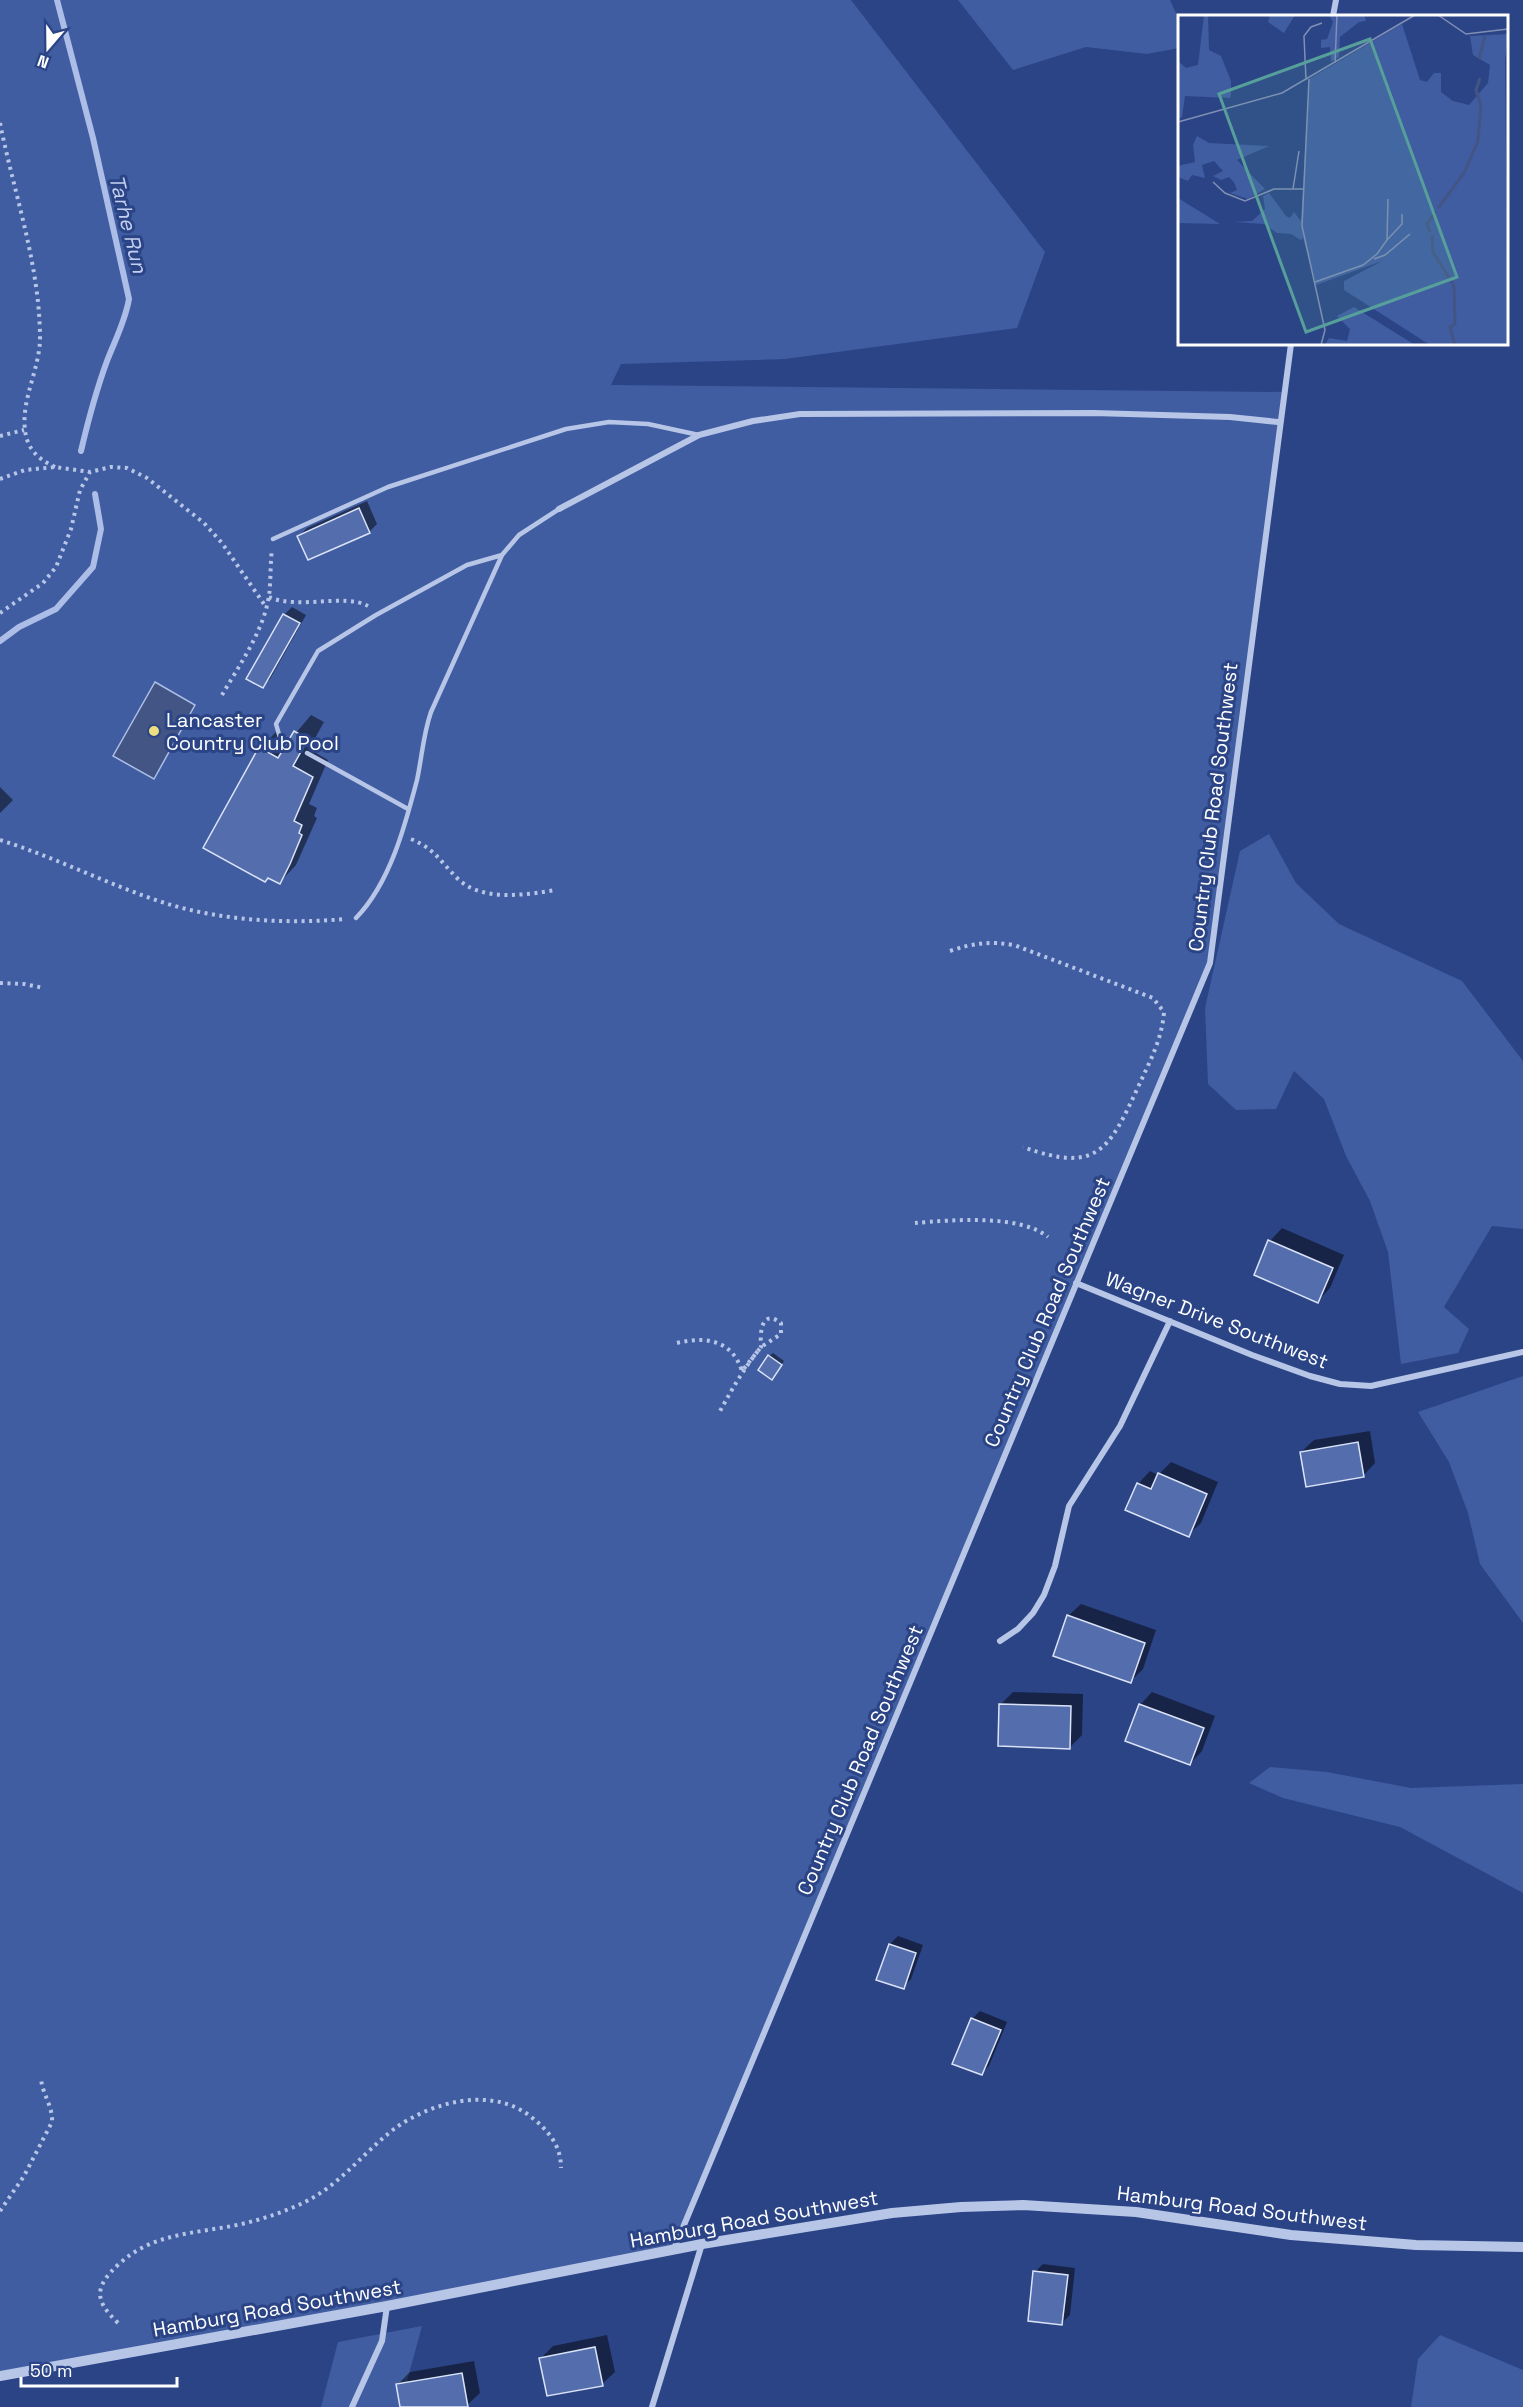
<svg xmlns="http://www.w3.org/2000/svg" width="1523" height="2407" viewBox="0 0 1523 2407" font-family="'Space Grotesk',sans-serif">
	<style>
		.green { fill: #405da2 }
		.water { fill: #435585; stroke: #acbee7; stroke-width: 1.5 }
		.shadow { fill: #0007 }
		.lines { fill: none; stroke-linecap: round; stroke-linejoin: round }
		.stream { stroke: #acbee7; stroke-width: 6 }
		.building { fill: #536dad; stroke: #dae2f6; stroke-width: 1.5 }
		.path { stroke: #b7c5e7; stroke-width: 4; stroke-dasharray: 3 4.5; stroke-linecap: butt }
		.service { stroke: #b7c5e7; stroke-width: 4.5 }
		.minor { stroke: #b7c5e7; stroke-width: 6 }
		.tertiary { stroke: #b7c5e7; stroke-width: 10 }
		.poi-dot { fill: #eddf7f; stroke: #2b4486; stroke-width: 2 }
		.labels { text-anchor: middle; stroke-width: 6; stroke-linejoin: round; paint-order: stroke }
		.poi-label { font-size: 20px; fill: #fff; stroke: #2b4486; text-anchor: start }
		.street-label { font-size: 20px; fill: #fff; stroke: #2b4486 }
		.water-label { font-size: 21px; font-style: italic; fill: #c3d0ef; stroke: #2b4486 }
		.inset-river { fill: none; stroke: #435585; stroke-width: 3 }
		.inset-road { fill: none; stroke: #808fb6; stroke-width: 1.5 }
		.view { fill: #579f9a; fill-opacity: 0.15; stroke: #579f9a; stroke-width: 3 }
		.inset-edge { fill: none; stroke: #fff; stroke-width: 3 }
	</style>
	<rect width="100%" height="100%" fill="#2b4486"/>
	<path class="green" d="M0 0H851L1045 252 1017 328 785 359 621 364 611 385 1283 392 1210 963 674 2250 0 2376Z
		M958 0H1170L1179 20V48L1147 54 1086 47 1013 70Z
		M1269 834 1296 883 1339 924 1462 981 1523 1061V1229L1492 1226 1444 1307 1469 1329 1458 1353 1401 1364 1388 1252 1370 1201 1346 1156 1324 1099 1294 1071 1276 1109 1236 1110 1208 1084 1205 1008 1240 851Z
		M1523 1376V1623L1480 1564 1468 1513 1449 1462 1418 1412Z
		M1270 1767 1327 1772 1411 1788 1523 1784V1893L1400 1827 1283 1798 1249 1783Z
		M422 2326 400 2407H321L338 2342Z
		M1440 2335 1523 2370V2407H1411L1418 2359Z"/>
	<path class="water" d="M155 682 195 705 154 779 113 756Z"/>
	<path class="shadow" d="M367 501 377 524 369 532 299 536 307 528Z
		M292 607 306 615 270 679 262 687 284 615Z
		M311 715 324 722 309 749 328 760 309 804 317 808 314 816 317 818 296 865 280 882 260 748 277 731 290 740Z
		M0 787 13 800 0 813Z
		M1282 1228 1344 1255 1330 1288 1318 1301 1256 1274 1270 1241Z
		M773 1353 784 1361 775 1374 769 1356Z
		M1370 1431 1375 1463 1363 1476 1301 1452 1314 1440Z
		M1171 1462 1218 1482 1201 1523 1188 1535 1138 1484 1150 1471 1158 1475Z
		M1081 1604 1156 1630 1143 1669 1130 1682 1068 1616Z
		M1013 1692 1083 1694 1082 1735 1070 1747 1000 1705Z
		M1152 1692 1215 1716 1202 1751 1190 1764 1140 1705Z
		M898 1936 923 1945 911 1979 903 1987 890 1944Z
		M980 2011 1007 2022 989 2066 981 2074 972 2019Z
		M1043 2264 1075 2268 1070 2315 1062 2323 1035 2272Z
		M607 2335 615 2372 602 2384 541 2358 553 2346Z
		M474 2361 480 2393 467 2405 401 2407 397 2385 410 2372Z"/>
	<g class="lines">
		<path class="stream" d="M57 0 93 138 129 299C125 322 115 340 107 361 96 391 88 421 81 451
			M0 641 19 627 56 609 93 567 101 529 95 494"/>
	</g>
	<path class="building" d="M359 508 370 533 308 560 297 536Z
		M283 614 300 623 263 688 246 679Z
		M294 731 308 739 293 766 313 777 294 821 302 825 299 833 302 835 290 864 280 884 268 878 265 882 203 848 259 747 278 758Z
		M1268 1240 1333 1268 1318 1303 1254 1275Z
		M768 1355 782 1365 772 1380 758 1370Z
		M1358 1442 1364 1477 1306 1487 1300 1452Z
		M1158 1473 1207 1494 1189 1537 1125 1510 1137 1483 1151 1489Z
		M1067 1615 1145 1643 1131 1683 1053 1656Z
		M999 1704 1071 1706 1070 1749 998 1746Z
		M1139 1704 1204 1728 1190 1765 1125 1741Z
		M889 1944 916 1953 904 1989 876 1980Z
		M971 2018 1001 2030 982 2075 952 2064Z
		M1033 2271 1068 2275 1062 2325 1028 2321Z
		M595 2347 603 2386 547 2396 539 2358Z
		M462 2373 468 2407H400L396 2384Z"/>
	<g class="lines">
		<path class="path" d="M0 123C14 193 39 263 40 335 41 367 21 398 25 430 27 449 38 459 55 467
			M0 436 24 430
			M0 479 25 470 55 467 90 472 111 467 127 468 147 478 204 523 222 543 266 607
			M269 597C299 610 345 593 368 606
			M0 613 43 583 56 567 71 529 80 490 90 472
			M222 695C240 664 263 632 269 596 271 581 270 565 272 549
			M411 839C435 849 440 861 457 878 481 902 525 895 556 890
			M0 840C57 858 111 886 168 904 224 921 288 924 346 919
			M950 951C973 943 990 941 1014 945L1153 998 1164 1012C1162 1039 1150 1061 1139 1085 1109 1150 1098 1174 1023 1147
			M0 983 24 984 44 988
			M915 1223C951 1220 1020 1214 1048 1237
			M677 1343C706 1336 732 1340 742 1371L761 1347 781 1334V1323C761 1308 760 1333 761 1347 744 1368 732 1389 719 1413
			M0 2211 24 2176 52 2122C53 2106 42 2094 41 2078
			M118 2323C94 2300 94 2287 119 2264 148 2237 184 2234 220 2228 248 2224 277 2215 303 2203 340 2185 362 2154 394 2129 431 2102 491 2086 530 2116 548 2130 561 2145 561 2168"/>
		<path class="service" d="M273 539 388 487 566 429 609 422 648 424 699 435
			M280 738 276 724 318 651 376 615 467 565 502 555
			M307 753 408 809
			M356 918C390 883 405 826 417 780 422 757 423 735 431 712L502 555 519 535 559 509"/>
		<path class="minor" d="M1333 16 1336 0
			M559 509 699 435 753 421 800 414 1094 413 1230 417 1278 422
			M1076 1283 1252 1355 1310 1376 1340 1384 1371 1386 1523 1352
			M1000 1641 1018 1629 1033 1613 1044 1595 1055 1566 1069 1506 1120 1426 1170 1321
			M674 2249 1210 963 1291 344
			M352 2407 382 2341 387 2306
			M652 2407 702 2244"/>
		<path class="tertiary" d="M0 2376 387 2306 702 2244 892 2213 961 2207 1023 2205 1136 2212 1291 2235 1416 2245 1523 2247"/>
	</g>
	<circle class="poi-dot" cx="154" cy="731" r="6"/>
	<g class="labels">
		<g class="poi-label">
			<text x="166" y="727">Lancaster<tspan x="166" dy="23">Country Club Pool</tspan></text>
		</g>
		<g class="street-label">
			<text transform="translate(1213 807) rotate(-83)" y="7">Country Club Road Southwest</text>
			<text transform="translate(1047 1312) rotate(-67)" y="7">Country Club Road Southwest</text>
			<text transform="translate(1217 1320) rotate(21)" y="7">Wagner Drive Southwest</text>
			<text transform="translate(860 1760) rotate(-67)" y="7">Country Club Road Southwest</text>
			<text transform="translate(1242 2208) rotate(7)" y="7">Hamburg Road Southwest</text>
			<text transform="translate(754 2219) rotate(-10)" y="7">Hamburg Road Southwest</text>
			<text transform="translate(277 2308) rotate(-10)" y="7">Hamburg Road Southwest</text>
		</g>
		<g class="water-label">
			<text transform="translate(128 224) rotate(76)" y="7">Tarhe Run</text>
		</g>
	</g>
	<g transform="translate(1178 15)">
		<rect width="330" height="330" fill="#2b4486"/>
		<path d="M26 0H30L31 35 43 41 53 66V80L52 83 7 81 4 102 0 104V46L8 53 20 50ZM92 0H117L106 18 90 7ZM151 0H186L188 6 181 7 162 22 161 42 153 47 152 32 143 33V25L149 24 155 7ZM224 9 242 65 249 67 256 58H263V77L275 86 291 90 310 68 312 50 295 40 292 21 330 19 327 46 330 330H252L166 275V266L204 246 138 270 125 223 123 225 113 219 99 218 86 209 57 207 74 206 87 194 85 181 91 178 108 201 112 203 116 197 123 206 131 64ZM19 121 31 128 91 131 59 145 87 174 70 184 52 178 59 175 56 167 51 162 43 165 35 161 45 156 36 146 24 150 27 163 14 160 10 166 0 162V151L17 147 15 130ZM0 183 42 209 0 208ZM176 292 237 330H147L151 323 169 326 172 314 159 301Z" fill="#405da2"/>
		<path class="inset-river" d="M301 44 307 21M260 193 286 158 300 126 303 91 298 75 302 63M252 217 249 209 258 196M254 220 255 237 276 271 277 309 272 312 277 330"/>
		<path class="inset-road" d="M260 0 288 19 330 14M157 48 159 0M131 64 124 211 147 315 143 330M128 65 126 21 133 12 144 8M0 107 104 78 237 0M35 167 47 178 67 186 96 174H126M115 174 121 136M209 225 224 209V199M196 244 207 240 232 219M137 267 185 250 199 239 209 225 210 184"/>
		<path class="view" d="M192 24 279 262 128 317 41 79Z"/>
		<rect width="330" height="330" class="inset-edge"/>
	</g>
	<g transform="translate(48 48) rotate(200)" stroke="#2b4486" stroke-width="4.5" paint-order="stroke">
	<path d="M0-4.5L10 22L0 15L-10 22Z" fill="#ffffff"/>
	<text y="-9" font-size="16" font-weight="bold" text-anchor="middle" fill="#ffffff">N</text>
	</g>
	<path d="M21 2377v9h156v-9" fill="none" stroke="#ffffff" stroke-width="3"/>
	<text x="30" y="2377" font-size="18" fill="#ffffff" stroke="#2b4486" stroke-width="4.5" paint-order="stroke">50 m</text>
</svg>
